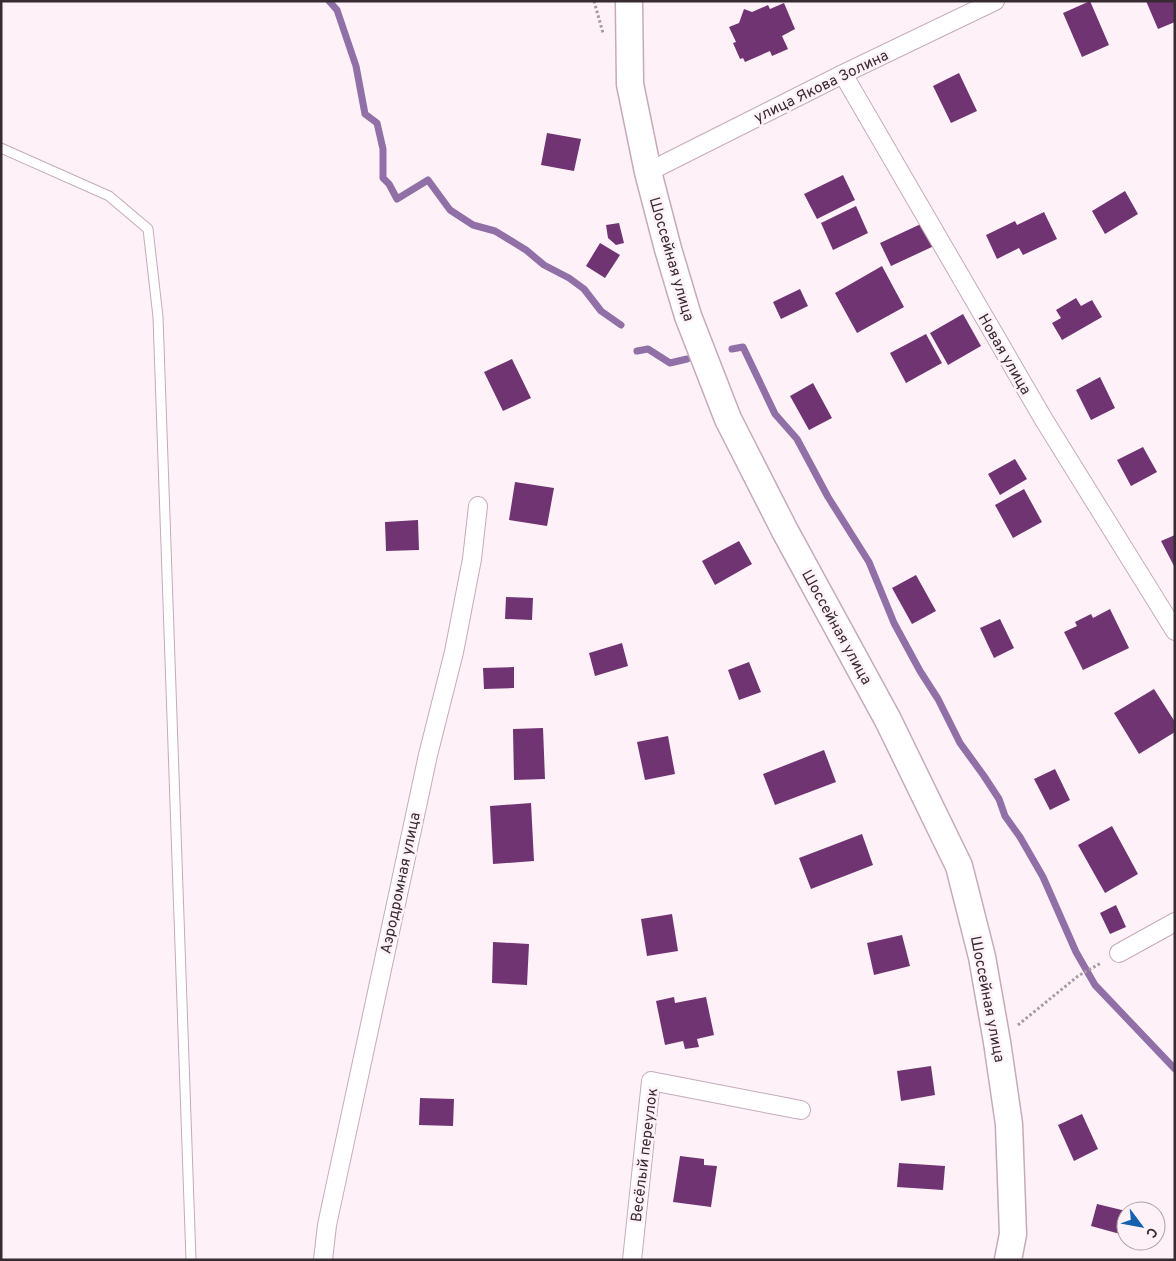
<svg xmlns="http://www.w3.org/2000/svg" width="1176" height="1261" viewBox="0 0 1176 1261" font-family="Overpass,sans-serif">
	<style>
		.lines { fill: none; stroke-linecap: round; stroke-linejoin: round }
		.stream { stroke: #9170a8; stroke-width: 7 }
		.building { fill: #6f3471 }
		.service-casing { stroke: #c6aab9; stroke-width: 11 }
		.minor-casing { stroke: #c6aab9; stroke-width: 20 }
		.secondary-casing { stroke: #c6aab9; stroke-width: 29 }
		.path { stroke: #a79ba1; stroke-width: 3; stroke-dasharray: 2.5 2.5; stroke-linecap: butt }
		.service { stroke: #fff; stroke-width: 9 }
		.minor { stroke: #fff; stroke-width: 18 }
		.secondary { stroke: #fff; stroke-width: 26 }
		.labels { text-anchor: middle; stroke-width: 5; stroke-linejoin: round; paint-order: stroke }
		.street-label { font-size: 15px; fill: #362b31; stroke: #fef2f8 }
	</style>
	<rect width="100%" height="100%" fill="#fef2f8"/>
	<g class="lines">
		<path class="stream" d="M329 1 337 10 356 66 365 114 377 123 383 149V178L389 184 397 199 428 180 450 210 473 225 495 231 526 250 544 265 569 278 584 289 601 311 621 325
			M732 349 743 347 775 414 797 439 828 497 869 562 894 623 920 671 938 699 960 743 984 776 999 799 1005 816 1020 837 1043 877 1076 952 1095 985 1175 1069
			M637 351 648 349 670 363 687 359"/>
	</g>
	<path class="building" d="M1090 1 1109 45 1082 57 1063 13Z
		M1146 1H1175V22L1158 29Z
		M784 3 795 29 782 36 788 49 772 56 770 51 745 62 743 58 740 59 733 43 736 42 729 27 739 23 744 9 752 12 768 5 770 9Z
		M959 73 977 111 951 123 933 86Z
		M547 133 581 139 574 171 541 165Z
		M843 175 855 200 817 219 804 194Z
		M1125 191 1138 214 1105 234 1092 211Z
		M856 206 868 233 833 250 821 223Z
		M1044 212 1057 239 1023 255 1019 248 997 259 986 235 1015 221 1017 225Z
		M619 223 624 243 616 245 608 238 606 225Z
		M923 223 934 246 891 266 880 243Z
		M600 243 620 255 605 278 586 266Z
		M882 266 904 307 857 333 835 293Z
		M800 289 808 306 781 319 773 302Z
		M1076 298 1081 306 1092 300 1102 317 1062 340 1052 323 1061 318 1056 310Z
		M963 314 981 346 948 365 930 333Z
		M926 334 942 363 906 383 890 353Z
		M512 359 531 398 503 411 484 372Z
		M1100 377 1115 408 1091 420 1076 390Z
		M813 383 832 418 809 430 790 396Z
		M1143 447 1157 472 1131 486 1117 460Z
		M1015 459 1027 479 1000 495 988 474Z
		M515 482 554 488 547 526 509 520Z
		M1024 489 1042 522 1013 538 995 505Z
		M418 520 419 550 386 551 385 522Z
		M1175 535V568L1161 541Z
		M739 541 752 564 715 585 702 561Z
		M916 575 936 611 912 624 892 588Z
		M506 597 533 598 532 620 505 619Z
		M1110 609 1129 648 1083 670 1064 632 1077 626 1075 622 1091 614 1093 618Z
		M1000 619 1014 648 994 658 980 628Z
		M622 643 628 666 595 676 589 653Z
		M749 662 761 692 739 700 728 670Z
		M514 667V688L484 689 483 668Z
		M1154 689 1175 722V732L1139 754 1114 713Z
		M543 728 545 779 514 780 513 729Z
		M668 736 675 774 645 780 637 742Z
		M824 750 836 782 775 805 763 774Z
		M1055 769 1070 800 1050 810 1034 779Z
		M531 803 534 861 493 864 490 806Z
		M1112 826 1138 874 1105 893 1078 845Z
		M862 834 873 865 811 889 799 858Z
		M1116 905 1126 927 1110 934 1100 913Z
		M672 914 678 951 647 956 641 919Z
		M902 935 910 966 874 975 867 943Z
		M493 942 529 944 527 985 492 983Z
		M674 997 675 1003 706 997 714 1035 697 1039 699 1047 685 1049 683 1041 665 1045 656 1001Z
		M931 1066 935 1095 901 1101 897 1071Z
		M420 1098 454 1099 453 1126 419 1125Z
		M1082 1114 1098 1149 1074 1161 1058 1125Z
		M680 1156 704 1159V1165L717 1166 711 1207 673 1202Z
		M899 1163 945 1166 943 1190 897 1187Z
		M1097 1204 1126 1211 1120 1234 1091 1226Z"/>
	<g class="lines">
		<defs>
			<path id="service" d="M1 148 109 196 148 229 158 317 191 1260"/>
			<path id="minor" d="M843 74 1044 420 1175 631
				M648 172 843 74 995 1
				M1119 953 1175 922
				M323 1260 327 1225 428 755 454 652 472 559 478 506
				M632 1260 651 1081 801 1110"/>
			<path id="secondary" d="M629 1 630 84 648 172 668 249 688 316 728 419 785 531 888 720 959 866 982 957 997 1042 1009 1124 1013 1234 1008 1260"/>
		</defs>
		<use href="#service" class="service-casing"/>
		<use href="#minor" class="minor-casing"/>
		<use href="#secondary" class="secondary-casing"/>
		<path class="path" d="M594 1 603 33
			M1018 1025 1078 976 1101 963"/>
		<use href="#service" class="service"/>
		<use href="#minor" class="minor"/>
		<use href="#secondary" class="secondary"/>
	</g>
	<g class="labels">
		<g class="street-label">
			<text transform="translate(821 86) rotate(-26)" y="5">улица Якова Золина</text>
			<text transform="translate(672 259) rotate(74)" y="5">Шоссейная улица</text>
			<text transform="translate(1005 354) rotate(60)" y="5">Новая улица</text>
			<text transform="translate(837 627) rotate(61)" y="5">Шоссейная улица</text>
			<text transform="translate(400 883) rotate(-78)" y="5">Аэродромная улица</text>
			<text transform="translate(988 999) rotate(79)" y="5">Шоссейная улица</text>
			<text transform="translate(644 1155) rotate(-83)" y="5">Весёлый переулок</text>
		</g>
	</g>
	<rect width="1176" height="1261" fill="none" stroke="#362b31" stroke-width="5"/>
	<g transform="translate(1141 1226) rotate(122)"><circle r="24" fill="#fef2f8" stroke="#aea2a8"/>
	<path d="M0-4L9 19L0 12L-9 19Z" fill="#1561b0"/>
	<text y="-8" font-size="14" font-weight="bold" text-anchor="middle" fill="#362b31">С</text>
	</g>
</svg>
